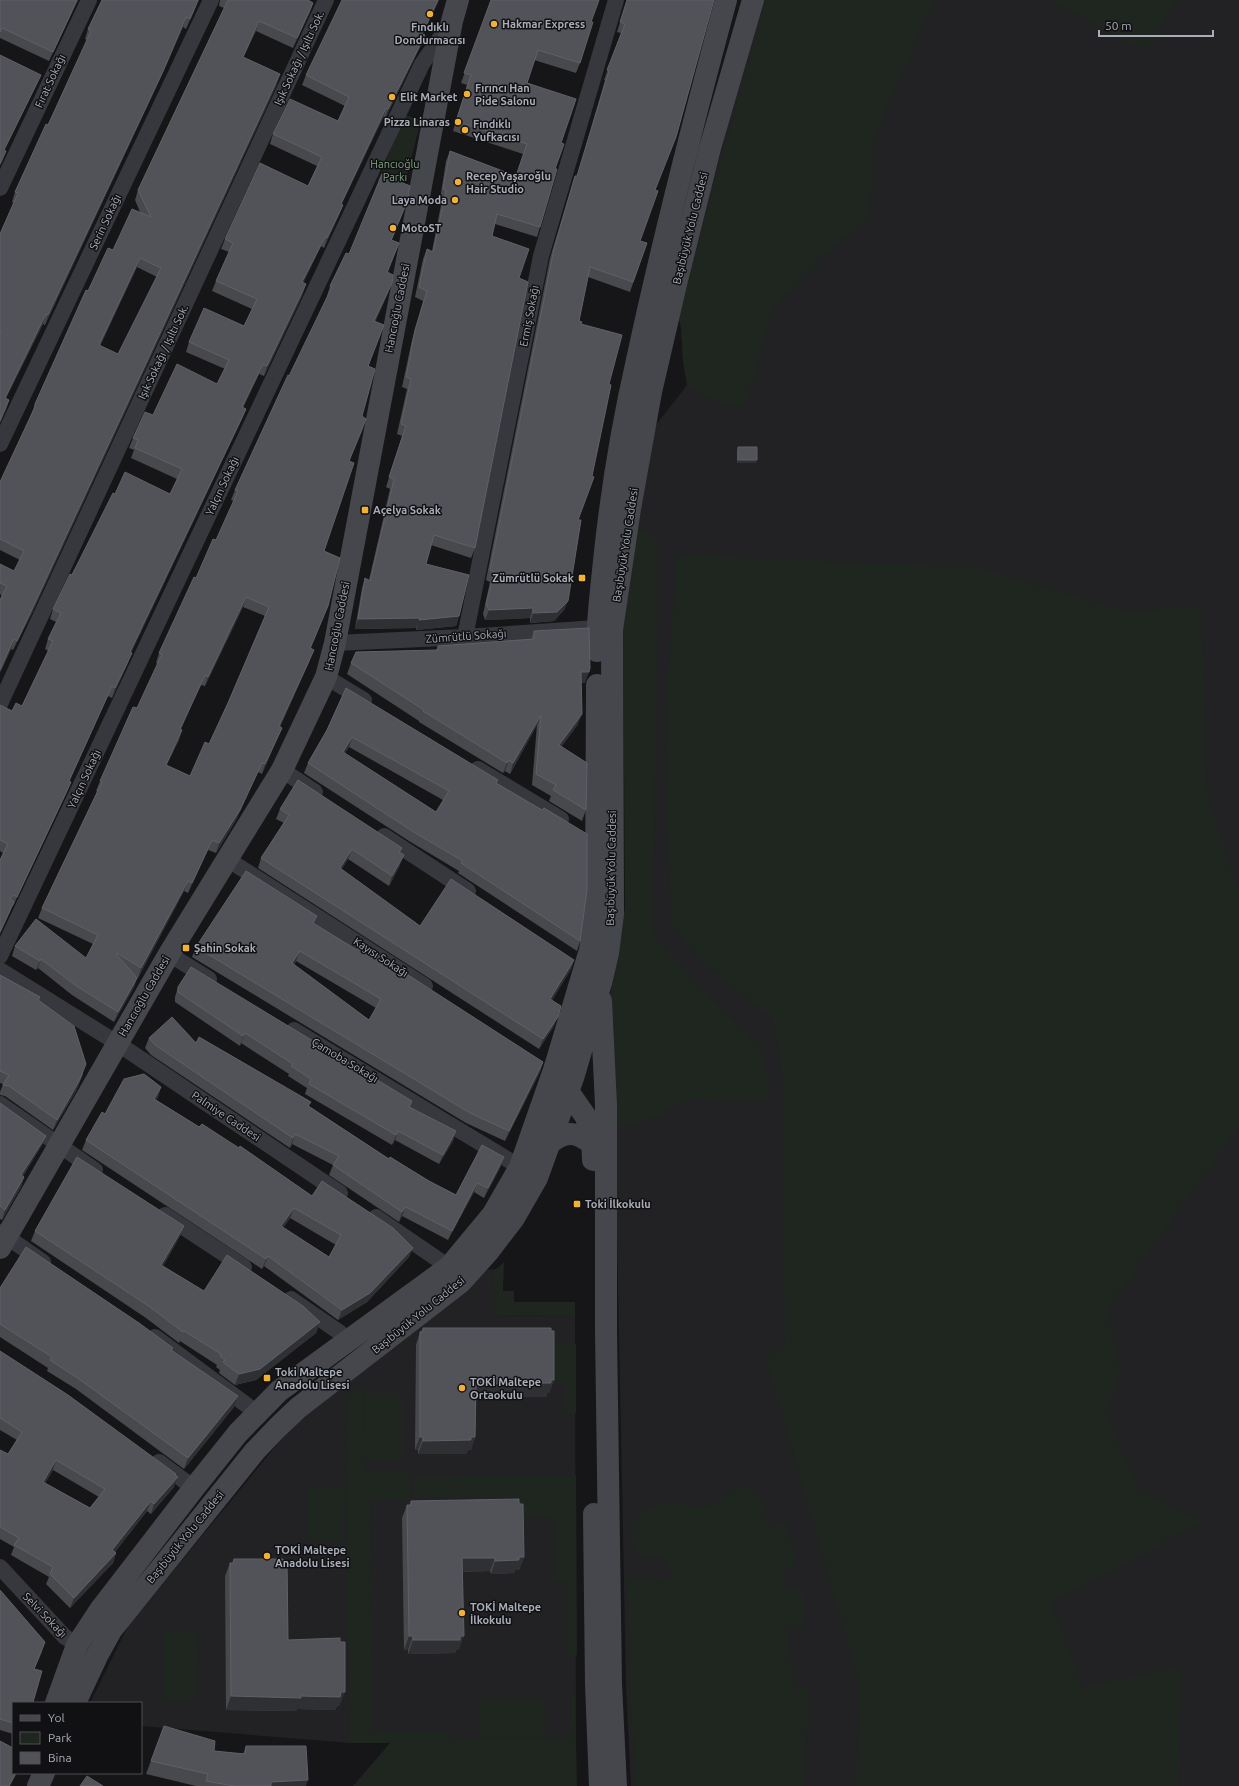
<svg xmlns="http://www.w3.org/2000/svg" width="1239" height="1786" viewBox="0 0 1239 1786" font-family="Ubuntu,sans-serif">
	<style>
		.built { fill: #222225 }
		.green { fill: #1e261f }
		.lines { fill: none; stroke-linecap: round; stroke-linejoin: round }
		.street { stroke: #37383d; stroke-width: 16 }
		.secondary { stroke: #45474d; stroke-width: 22 }
		.wall { fill: #47494d; fill-rule: evenodd }
		.shaded-wall { fill: #2f3033 }
		.building { fill: #525359; stroke: #5f6168; fill-rule: evenodd }
		.poi-dot { fill: #f2b134; stroke: #111113; stroke-width: 1.5 }
		.labels { text-anchor: middle; stroke-width: 3; stroke-linejoin: round; paint-order: stroke }
		.poi-label { font-size: 11px; font-weight: bold; fill: #a8adb8; stroke: #111113; text-anchor: start }
		.street-label { font-size: 11px; fill: #a8adb8; stroke: #111113 }
		.park-label { font-size: 11px; fill: #7fa381; stroke: #111113 }
	</style>
	<rect width="100%" height="100%" fill="#161618"/>
	<path class="built" d="M764 0H1239V1786H631L626 1686 616 1182 610 997 625 909 638 525 656 425 687 385 683 360 681 327 678 315 729 120Z
		M496 1269 494 1315 575 1316 576 1741 350 1743 141 1726V1703H90L128 1626 289 1430 349 1375 483 1270Z"/>
	<path class="green" d="M766 0H934L875 136 869 220 832 247 773 307 752 386 741 408 719 404 687 385 683 360 681 327 678 315Z
		M1048 0H1177L1147 51Z
		M405 115 421 120 404 187 378 180Z
		M638 525 658 540 653 933 715 1002 759 1043 769 1075V1101L683 1100 659 1117 616 1128 610 997 625 909 623 629Z
		M677 555 974 567 1128 611 1201 606 1207 794 1239 891V1128L1108 1308 1121 1374 1105 1412 1138 1488 1204 1522 1051 1603 1083 1687 1182 1667 1178 1786H856L860 1686 765 1355 785 1349 784 1084 773 1018 700 963 671 923 665 722Z
		M504 1262 503 1291H514V1302H575V1316L493 1315 494 1271Z
		M551 1344H576V1413H566V1383H551Z
		M363 1384 365 1473 409 1472 410 1500H370L372 1732 451 1731V1739L572 1738V1696H575L577 1786H353L390 1743H350L345 1402Z
		M365 1393H402V1459L365 1460Z
		M576 1475 577 1655H568L567 1580H554V1518H518V1497L414 1498V1477Z
		M308 1487H343V1541L308 1542Z
		M733 1488H749L760 1496 771 1527 785 1524 797 1556 794 1567 784 1571 783 1581 788 1590 796 1587 803 1594V1626L797 1625 787 1632 795 1690 802 1687H810L807 1696 809 1718 805 1751 804 1786H636L630 1686 628 1579 643 1578 658 1582 671 1579 670 1567 662 1556 646 1558 635 1550 631 1535 633 1519 646 1509 662 1503H679L698 1508 712 1506 721 1496Z
		M164 1630 199 1631 197 1701 163 1700Z
		M545 1697 546 1736 480 1737V1698Z"/>
	<g class="lines">
		<path class="street" d="M0 188 89 0
			M0 444 211 0
			M465 637 541 256 616 0
			M335 643 465 637 597 628
			M326 677 364 700
			M0 704 326 0
			M478 769 561 819
			M282 770 315 792
			M384 836 468 891
			M227 859 425 986
			M169 954 209 979
			M0 956 422 64 449 25
			M0 970 117 1043 340 1193
			M294 1030 520 1167
			M0 1104 95 1170
			M165 1215 244 1267
			M376 1217 449 1267
			M0 1232 43 1262
			M291 1299 339 1332 348 1341
			M155 1337 256 1412
			M159 1462 194 1488
			M0 1567 65 1637 86 1650"/>
		<path class="secondary" d="M597 651C597 620 601 591 604 561 611 493 622 426 637 360 663 239 694 119 726 0
			M601 1001 606 1105V1331L611 1684 616 1786
			M561 1081 586 1117 592 1137 593 1160
			M549 1144C565 1130 577 1131 593 1145
			M0 1248 169 954 282 770 326 677 335 643 452 21 458 0
			M594 1514 596 1684 600 1786
			M56 1703 77 1645 100 1610 194 1488 238 1433 279 1391 449 1267 493 1214 520 1167 554 1070 590 950 596 901 597 685
			M75 1703 97 1656 112 1629 255 1451 278 1427 298 1408 461 1282 488 1252 514 1218 537 1178 574 1075 601 983 608 953 613 914 612 630 630 509 651 392 676 284 710 148 753 0
			M38 1786 44 1773"/>
	</g>
	<path class="wall" d="M0 0H78L49 61 0 38Z
		M102 0H199L186 29 183 27 160 79 45 325 43 324 6 398 9 400 0 423V234L14 203 12 202 15 192 48 125 87 40 85 39 88 29Z
		M220 0H308L313 3 310 12 293 48 256 31 243 57 277 84 32 613 13 650 11 649 0 673V600L2 596 0 594V564L14 571 20 560 0 550V482L31 415 35 404 88 291 113 250 140 212 135 200 138 190 224 8 219 6ZM137 267 157 277 118 354 100 346Z
		M345 0H439L423 34 425 35 421 45 385 119 383 118 341 205H343L339 215 324 248 321 246 303 283V294L264 376 259 374 243 408 246 409 242 419 131 652 128 663 112 698 108 696 69 781 71 782 67 792 13 906H12L0 934V860L3 853 0 851V705L12 711 22 706 48 651 45 649 48 639 56 622 50 619 53 609 115 494H170L177 479 131 458 134 450 129 448 133 438 153 415 217 384 225 369 186 352 189 342 244 326 252 309 212 291 216 281 229 252 221 249 225 239 308 186 317 166 270 144 273 134 338 121 345 106 302 85 306 75Z
		M491 0 591 22 580 63 576 73 534 60 527 83 561 143 555 169 540 227 537 237 495 224 492 236 519 278 475 548 471 558 431 545 426 564 459 616 456 626 416 630V628L355 629 362 588 365 578 369 580 390 489 386 487 402 436 397 434 407 389 402 387 412 340 423 301 415 297 423 259 427 249 432 251 442 200 440 199 446 161 450 151 516 176 523 154 453 131 467 85 461 83Z
		M627 0 656 190 640 241 647 243 630 292 588 277 579 321 581 324 609 384 578 520 568 601 564 610 554 621 530 623V618L485 620 483 614 490 582 486 580 550 258 572 185 575 176H577L605 80H604L621 33 617 32Z
		M407 202 392 240 399 243 388 272V293L375 322 362 416 363 429 349 461 324 551V616L311 648 310 660 280 727 282 728 278 737 262 774 258 772 236 820 216 853 208 850 188 893 184 891 138 978H137L134 987 114 1022 72 995 38 968 36 970 12 956 15 946 86 958 93 944 38 918 42 908 98 792 96 791 100 781 137 708 158 664 156 663 159 653 196 578 216 540 234 501 231 500 235 490 328 296H327L330 286 349 254ZM243 607 265 616 228 703 209 744 190 776 166 765 179 740 181 729 201 685 205 686Z
		M738 447 756 463H737V451Z
		M534 631 585 683H581L578 724 561 747 586 810 582 821 549 801 551 796 532 785 537 725 510 774 505 771 503 773 419 722V721L347 674 351 663 436 650 438 646 531 639Z
		M346 688 496 783 580 941 577 951 458 873 459 871 409 841 304 773 308 763 327 730ZM349 747 443 800 436 812 344 754Z
		M280 809 402 848 400 853V865L389 886 348 859 341 870 420 926 574 960 571 969 552 1000 554 1026 539 1049 258 868 261 858 284 823 276 819Z
		M314 924 543 1062 540 1072 505 1141 466 1123 192 957 196 947ZM296 961 376 1008 369 1020 294 965Z
		M0 975 40 997 39 1001 83 1074 76 1091 53 1130 5 1096 0 1095V1092L3 1084 0 1083Z
		M178 987 412 1101 410 1107 456 1131 453 1141 439 1164 395 1140 392 1145 305 1094 307 1088 288 1076 289 1074 241 1043 240 1046 175 1002V997Z
		M149 1038 196 1043 309 1106 389 1159 429 1181 456 1195 501 1166 484 1198 474 1192 448 1240 402 1216 399 1222 329 1175 333 1165 292 1144 290 1148 151 1055 145 1048Z
		M161 1087 158 1097 156 1100 312 1196 413 1248 409 1257 367 1302 338 1320 264 1266 262 1269 82 1150 86 1140 105 1114ZM290 1218 336 1245 329 1257 283 1228Z
		M0 1103 46 1136 42 1145 23 1176 24 1177 21 1187 2 1220 0 1219Z
		M184 1226 180 1236 163 1266 204 1291 320 1322 316 1333 256 1380 235 1385 219 1373 220 1370 216 1367 217 1365 180 1341 179 1343 146 1318 31 1241 35 1231Z
		M0 1288 172 1351 234 1407 184 1469 76 1389 47 1371 48 1368 0 1337Z
		M423 1328 554 1380 549 1393H547L546 1397H476L475 1437 471 1450H468L466 1454H418V1450H415L416 1345 420 1332 422 1331Z
		M0 1351 175 1475 174 1487 151 1514 147 1511 115 1552 116 1553 113 1563 70 1608 46 1584 49 1577 11 1555 14 1547 0 1539V1450L8 1454 17 1440 0 1430ZM53 1470 99 1497 90 1508 45 1483Z
		M411 1501 524 1557 519 1570H515L514 1573 491 1574 490 1571 463 1572 459 1650H456L455 1653 408 1654V1650H404L402 1518 407 1505H410Z
		M234 1559 283 1562 288 1640 340 1705 337 1706 335 1710 297 1709 296 1711 226 1710 225 1576 230 1563H232Z
		M0 1590 42 1652 34 1669 13 1703V1734L0 1730Z
		M164 1726 214 1751 243 1754 246 1746 306 1786H196L146 1774Z"/>
	<path class="shaded-wall" d="M77 0H78L49 61 53 52Z
		M198 0H199L186 29 190 19Z
		M438 0H439L418 44 422 34Z
		M313 3 310 12 293 48 297 38Z
		M186 17 183 27 160 79 45 325 48 315Z
		M259 21 256 31 239 67 243 57Z
		M425 35 421 45 385 119 388 109Z
		M280 74 277 84 32 613 13 650 17 641Z
		M41 75 37 84 0 159 4 150Z
		M386 108 383 118 337 214 341 204Z
		M6 151 3 160 0 166V164Z
		M343 205 339 215 324 248 327 238Z
		M325 237 321 246 299 292 302 282Z
		M140 258 137 267 95 355 99 345Z
		M392 283 388 293 371 331 374 321Z
		M306 284 303 294 264 376 267 366Z
		M46 314 43 324 1 408 5 398Z
		M263 364 259 374 238 417 242 407Z
		M9 400 6 410 0 423V421Z
		M246 409 242 419 127 662 130 652Z
		M366 419 363 429 345 471 349 461Z
		M738 460H757L756 463H737Z
		M246 597 243 607 205 686 208 677Z
		M568 601 564 610 554 621 530 623 533 613Z
		M328 606 324 616 307 658 310 648Z
		M533 608 530 618 485 620 489 610Z
		M459 616 456 626 416 630 419 620Z
		M420 618 416 628 355 629 358 619Z
		M14 639 11 649 0 673V670Z
		M314 650 310 660 276 736 279 726Z
		M132 653 128 663 112 698 115 688Z
		M581 672H589L585 683H577Z
		M205 675 201 685 176 739 180 729Z
		M112 686 108 696 65 791 69 781Z
		M582 714 578 724 555 756 559 745Z
		M541 715 537 725 510 774 513 763Z
		M282 728 278 737 262 774 265 764Z
		M182 730 179 740 162 775 166 765Z
		M352 737 349 747 339 763 343 752Z
		M509 760 505 771 503 773 507 763Z
		M262 763 258 772 236 820 216 853 219 843Z
		M71 782 67 792 13 906 17 897Z
		M212 840 208 850 188 893 192 883Z
		M352 849 348 859 336 878 340 868Z
		M404 855 400 865 389 886 392 876Z
		M188 881 184 891 138 978 141 968Z
		M14 902 10 912 0 934V932Z
		M300 951 296 961 288 973 292 963Z
		M41 959 38 968 36 970 40 961Z
		M574 960 571 969 547 1009 550 999Z
		M137 978 134 987 114 1022 118 1012Z
		M558 1017 554 1026 539 1049 543 1039Z
		M245 1033 241 1043 240 1046 243 1036Z
		M543 1062 540 1072 505 1141 509 1131Z
		M86 1064 76 1091 53 1130 57 1120Z
		M161 1087 158 1097 150 1109 154 1099Z
		M398 1131 395 1140 392 1145 396 1135Z
		M456 1131 453 1141 439 1164 443 1155Z
		M295 1134 292 1144 290 1148 293 1138Z
		M46 1136 42 1145 17 1185 21 1175Z
		M504 1157 501 1166 484 1198 488 1188Z
		M24 1177 21 1187 2 1220 5 1210Z
		M477 1183 474 1192 448 1240 452 1231Z
		M406 1207 402 1216 399 1222 402 1212Z
		M294 1208 290 1218 277 1236 281 1226Z
		M184 1226 180 1236 158 1275 161 1265Z
		M413 1248 409 1257 367 1302 338 1320 342 1310Z
		M268 1256 264 1266 262 1269 266 1259Z
		M320 1322 316 1333 256 1380 235 1385 239 1374Z
		M554 1380 549 1393H547L546 1397H471L476 1384Z
		M238 1396 234 1407 184 1469 188 1458Z
		M420 1437H423L418 1450H415Z
		M471 1437H475L471 1450H468L466 1454H418L423 1441Z
		M56 1460 53 1470 40 1492 43 1482Z
		M176 1474 172 1483 178 1477 174 1487 151 1514 154 1504Z
		M151 1501 147 1511 109 1560 112 1550Z
		M116 1553 113 1563 70 1608 74 1598Z
		M519 1557H524L519 1570H515L514 1573 491 1574 495 1561Z
		M462 1558H495L490 1571 458 1572Z
		M409 1636H413L408 1650H404Z
		M460 1636H464L459 1650H456L455 1653 408 1654 413 1640Z
		M45 1642 42 1652 30 1679 34 1669Z
		M345 1692 340 1705 337 1706 335 1710 297 1709 296 1711 226 1710 231 1696H301Z
		M16 1773H17L10 1786H9Z
		M308 1780 306 1786H270L271 1782Z"/>
	<path class="building" d="M0 0H77L53 52 2 28 0 32Z
		M102 0H198L190 19 186 17 164 69 48 315 46 314 5 398 9 400 0 421V334L1 332 0 330V234L18 193 15 192 46 124 48 125 91 31 88 29Z
		M228 0H308L313 3 297 38 259 21 243 57 280 74 35 603 17 641 14 639 0 670V600L7 586 0 583V564L14 571 24 551 0 539V482L35 407V404L86 290 88 291 108 248 113 250 132 209 151 217 138 190ZM140 258 161 268 118 354 99 345Z
		M342 0H438L422 34 425 35 388 109 386 108 341 204 343 205 327 238 325 237 302 282 306 284 267 366 263 364 242 407 246 409 130 652 132 653 115 688 112 686 69 781 71 782 17 897 13 895 10 899 14 902 0 932V860L8 844 0 840V705L12 711 16 703 22 706 53 641 48 639 61 613 53 609 70 574 72 575 113 493 115 494 125 472 170 494 182 469 135 448 138 440 133 438 145 412 153 415 177 364 217 384 229 360 189 342 204 308 244 326 257 299 216 281 233 243 225 239 260 163 308 186 322 157 273 134 290 99 338 121 349 97 306 75Z
		M491 0H599L591 22H593L580 63 538 50 527 83 576 99 561 143 564 144 555 169H557L540 227 497 214 492 236 529 249 519 278 528 282 475 548 434 535 426 564 469 575 459 616 419 620 420 618 358 619 365 578 370 581 394 479 389 477 406 426 401 424 411 379 406 377 415 330 427 291 419 287 427 249 433 252 446 190 443 189 450 151 516 176 527 144 456 121 471 75 464 73Z
		M627 0H714L676 137 655 190 658 191 640 241 647 243 633 282 590 267 579 321 582 322 581 324 622 335 609 384 611 385 592 476 594 477 578 520H581L568 601 557 612 533 613V608L489 610 486 604 494 572 490 570 554 249 575 176H577L609 71 607 70 625 24 620 22Z
		M0 55 41 75 4 150 6 151 0 164Z
		M382 174 410 186 407 202 391 240 399 243 387 272 393 275 392 283 374 321 384 325 368 366 375 369 362 416 366 419 349 461 354 463 324 551 340 558 328 606 310 648 314 650 279 726 282 728 265 764 262 763 240 810 219 843 212 840 192 883 188 881 141 968 117 953 116 954 137 978 118 1012 75 985 41 959 40 961 15 946 36 919 86 958 98 935 42 908 102 782 100 781 133 707 137 708 162 654 159 653 194 577 196 578 213 539 216 540 238 491 235 490 288 375 289 376 332 287 330 286 346 253 349 254ZM246 597 269 607 228 703 209 744 205 742 190 776 166 765 182 730 180 729 205 675 208 677Z
		M738 447H757V460H738Z
		M589 628 590 668 589 672H581L582 714 559 745 587 763 586 810 553 790 556 785 536 774 541 715 513 763 509 760 507 763 423 711 424 710 351 663 356 652 438 650V646L534 639V631Z
		M346 688 498 780 496 783 542 810 544 808 587 834V890L580 941 461 863 463 861 412 831 308 763 327 730ZM352 737 449 791 436 812 343 752Z
		M298 780 402 848 399 852 404 855 392 876 352 849 340 868 420 926 451 879 574 960 550 999 561 1006 558 1017 543 1039 261 858 289 815 280 809Z
		M246 871 317 916 313 923 357 950 360 944 543 1062 509 1131 470 1113 196 947ZM300 951 381 999 369 1020 292 963Z
		M191 967 412 1101 409 1107 456 1131 443 1155 398 1131 396 1135 309 1084 311 1079 291 1066 293 1064 245 1033 243 1036 178 992V987Z
		M0 975 40 997 38 1000 74 1026 86 1064 79 1081 57 1120 9 1086 3 1085 9 1075 0 1071Z
		M172 1017 196 1043 199 1037 311 1102 308 1106 389 1159 390 1157 429 1181 456 1195 482 1145 504 1157 488 1188 477 1183 452 1231 406 1207 402 1212 333 1165 339 1156 295 1134 293 1138 155 1045 149 1038Z
		M144 1074 161 1087 154 1099 199 1127 202 1124 239 1148 240 1146 312 1196 322 1181 393 1228 413 1248 370 1293 342 1310 268 1256 266 1259 86 1140 102 1112 105 1114 124 1079ZM294 1208 341 1235 329 1257 281 1226Z
		M0 1103 46 1136 21 1175 24 1177 5 1210 0 1206Z
		M77 1157 184 1226 161 1265 204 1291 227 1255 303 1306 320 1322 260 1369 239 1374 223 1362 225 1360 220 1356 221 1354 184 1331 183 1332 150 1307 35 1231Z
		M26 1247 139 1323 173 1348 171 1350 238 1396 188 1458 79 1379 50 1360 52 1357 0 1324V1288Z
		M423 1328H551V1331H554V1380H551V1383L476 1384 475 1437H471V1440L423 1441V1437H420V1332L423 1331Z
		M0 1351 68 1395 176 1474 175 1475 178 1477 154 1504 151 1501 112 1550 116 1553 74 1598 50 1574 53 1567 14 1545 19 1538 0 1527V1450L8 1454 22 1432 0 1418ZM56 1460 105 1489 90 1508 43 1482Z
		M519 1499V1504H523L524 1557H519V1560L495 1561V1558H462L464 1636H460V1640H413V1636H409L407 1505H411V1501Z
		M234 1559H283V1562H287L288 1640 340 1638V1642H345V1692H341L340 1697 301 1696V1698L231 1696 230 1563H233Z
		M0 1590 45 1642 34 1669 42 1671 33 1702 36 1703H13V1723L0 1719Z
		M164 1726 215 1741 214 1751 245 1754 246 1746H306L308 1780 271 1782V1786H234L206 1781 208 1774 151 1761Z
		M0 1741 13 1748V1773H16L9 1786H0Z
		M87 1776 103 1786H80Z"/>
	<g class="poi-dot">
		<circle cx="430" cy="14" r="4"/>
		<circle cx="494" cy="24" r="4"/>
		<circle cx="467" cy="94" r="4"/>
		<circle cx="392" cy="97" r="4"/>
		<circle cx="458" cy="122" r="4"/>
		<circle cx="465" cy="130" r="4"/>
		<circle cx="458" cy="182" r="4"/>
		<circle cx="455" cy="200" r="4"/>
		<circle cx="393" cy="228" r="4"/>
		<rect x="361" y="506" width="8" height="8" rx="2"/>
		<rect x="578" y="574" width="8" height="8" rx="2"/>
		<rect x="182" y="944" width="8" height="8" rx="2"/>
		<rect x="573" y="1200" width="8" height="8" rx="2"/>
		<rect x="263" y="1374" width="8" height="8" rx="2"/>
		<circle cx="462" cy="1388" r="4"/>
		<circle cx="267" cy="1556" r="4"/>
		<circle cx="462" cy="1613" r="4"/>
	</g>
	<g class="labels">
		<g class="poi-label">
			<text x="502" y="28">Hakmar Express</text>
			<text x="430" y="31" text-anchor="middle">Fındıklı<tspan x="430" dy="13">Dondurmacısı</tspan></text>
			<text x="475" y="92">Fırıncı Han<tspan x="475" dy="13">Pide Salonu</tspan></text>
			<text x="400" y="101">Elit Market</text>
			<text x="450" y="126" text-anchor="end">Pizza Linaras</text>
			<text x="473" y="128">Fındıklı<tspan x="473" dy="13">Yufkacısı</tspan></text>
			<text x="466" y="180">Recep Yaşaroğlu<tspan x="466" dy="13">Hair Studio</tspan></text>
			<text x="447" y="204" text-anchor="end">Laya Moda</text>
			<text x="401" y="232">MotoST</text>
			<text x="373" y="514">Açelya Sokak</text>
			<text x="574" y="582" text-anchor="end">Zümrütlü Sokak</text>
			<text x="194" y="952">Şahin Sokak</text>
			<text x="585" y="1208">Toki İlkokulu</text>
			<text x="275" y="1376">Toki Maltepe<tspan x="275" dy="13">Anadolu Lisesi</tspan></text>
			<text x="470" y="1386">TOKİ Maltepe<tspan x="470" dy="13">Ortaokulu</tspan></text>
			<text x="275" y="1554">TOKİ Maltepe<tspan x="275" dy="13">Anadolu Lisesi</tspan></text>
			<text x="470" y="1611">TOKİ Maltepe<tspan x="470" dy="13">İlkokulu</tspan></text>
		</g>
		<g class="street-label">
			<text transform="translate(299 58) rotate(-65)" y="4">Işık Sokağı / Işıltı Sok.</text>
			<text transform="translate(50 81) rotate(-65)" y="4">Fırat Sokağı</text>
			<text transform="translate(105 222) rotate(-65)" y="4">Serin Sokağı</text>
			<text transform="translate(690 228) rotate(-76)" y="4">Başıbüyük Yolu Caddesi</text>
			<text transform="translate(397 308) rotate(-79)" y="4">Hancıoğlu Caddesi</text>
			<text transform="translate(529 316) rotate(-79)" y="4">Ermiş Sokağı</text>
			<text transform="translate(163 352) rotate(-65)" y="4">Işık Sokağı / Işıltı Sok.</text>
			<text transform="translate(222 486) rotate(-65)" y="4">Yalçın Sokağı</text>
			<text transform="translate(625 545) rotate(-81)" y="4">Başıbüyük Yolu Caddesi</text>
			<text transform="translate(337 626) rotate(-79)" y="4">Hancıoğlu Caddesi</text>
			<text transform="translate(466 636) rotate(-4)" y="4">Zümrütlü Sokağı</text>
			<text transform="translate(84 779) rotate(-65)" y="4">Yalçın Sokağı</text>
			<text transform="translate(611 868) rotate(-89)" y="4">Başıbüyük Yolu Caddesi</text>
			<text transform="translate(381 957) rotate(33)" y="4">Kayısı Sokağı</text>
			<text transform="translate(144 996) rotate(-60)" y="4">Hancıoğlu Caddesi</text>
			<text transform="translate(345 1060) rotate(31)" y="4">Çamoba Sokağı</text>
			<text transform="translate(226 1116) rotate(34)" y="4">Palmiye Caddesi</text>
			<text transform="translate(418 1315) rotate(-39)" y="4">Başıbüyük Yolu Caddesi</text>
			<text transform="translate(185 1537) rotate(-51)" y="4">Başıbüyük Yolu Caddesi</text>
			<text transform="translate(45 1615) rotate(46)" y="4">Selvi Sokağı</text>
		</g>
		<g class="park-label">
			<text x="395" y="168">Hancıoğlu<tspan x="395" dy="13">Parkı</tspan></text>
		</g>
	</g>
	<rect x="12" y="1702" width="130" height="72" fill="#111113" stroke="#4d4f55"/>
	<rect x="20" y="1715" width="20" height="6" fill="#45474d" stroke="#4d4f55"/>
	<text x="48" y="1722" font-size="12" fill="#a8adb8">Yol</text>
	<rect x="20" y="1732" width="20" height="12" fill="#1e261f" stroke="#4d4f55"/>
	<text x="48" y="1742" font-size="12" fill="#a8adb8">Park</text>
	<rect x="20" y="1752" width="20" height="12" fill="#525359" stroke="#4d4f55"/>
	<text x="48" y="1762" font-size="12" fill="#a8adb8">Bina</text>
	<path d="M1099 30v6h114v-6" fill="none" stroke="#a8adb8" stroke-width="2"/>
	<text x="1105" y="30" font-size="12" fill="#a8adb8" stroke="#111113" stroke-width="3" paint-order="stroke">50 m</text>
</svg>
